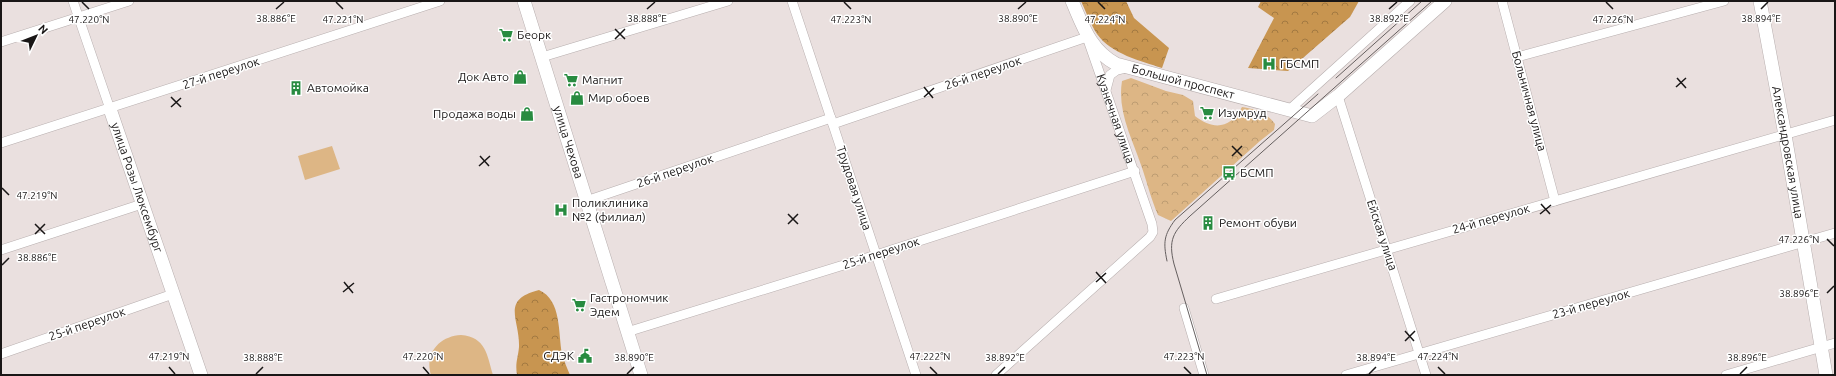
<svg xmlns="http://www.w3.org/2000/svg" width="1836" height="376" viewBox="0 0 1836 376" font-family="Ubuntu,sans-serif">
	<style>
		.forest { fill: url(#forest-crowns) }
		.park { fill: url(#park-crowns) }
		.garden { fill: #ddb685 }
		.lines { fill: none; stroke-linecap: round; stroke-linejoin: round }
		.street-casing { stroke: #b7aeae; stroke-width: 10 }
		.secondary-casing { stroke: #b7aeae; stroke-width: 14 }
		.street { stroke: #fff; stroke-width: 9 }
		.secondary { stroke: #fff; stroke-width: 13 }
		.tram { stroke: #655f5f; stroke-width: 1 }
		.ticks { fill: none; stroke: #191616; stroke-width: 1.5 }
		.labels { text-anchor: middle; stroke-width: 3; stroke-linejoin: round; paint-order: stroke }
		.poi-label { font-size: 12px; fill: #191616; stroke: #fff; text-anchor: start }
		.street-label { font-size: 12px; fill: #191616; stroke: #fff }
		.ticks-label { font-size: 10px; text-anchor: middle; fill: #191616; stroke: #fff; stroke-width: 3; stroke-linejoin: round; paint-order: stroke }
	</style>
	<defs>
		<pattern id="forest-crowns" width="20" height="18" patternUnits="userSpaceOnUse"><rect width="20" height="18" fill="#c89550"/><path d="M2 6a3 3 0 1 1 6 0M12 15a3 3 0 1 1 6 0" fill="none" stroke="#a27941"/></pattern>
		<pattern id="park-crowns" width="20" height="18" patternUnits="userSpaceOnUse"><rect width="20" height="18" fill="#ddb685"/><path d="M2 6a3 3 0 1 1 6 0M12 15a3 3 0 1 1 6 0" fill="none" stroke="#bd9c72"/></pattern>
	</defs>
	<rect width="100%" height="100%" fill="#eae0df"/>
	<path class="forest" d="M1081 1H1126L1134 18 1169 48 1162 68C1141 61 1111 54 1097 34 1091 25 1086 12 1081 1Z
		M1261 1H1359L1350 17 1288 71 1248 68 1274 18 1258 7Z
		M539 290C562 300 558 334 562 354 564 361 567 368 570 375H517C515 363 518 358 519 347 520 319 500 300 539 290Z"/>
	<path class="park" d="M1131 78 1166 91 1183 95 1193 101 1195 116C1214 131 1231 128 1242 107 1256 109 1267 113 1275 124L1274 130 1260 141 1171 221 1158 215C1151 199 1147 182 1141 165 1132 138 1117 111 1122 81Z"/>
	<path class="garden" d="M332 146 340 169 305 180 298 156Z
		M461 335C486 337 487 355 493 375H431C424 353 440 336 461 335Z"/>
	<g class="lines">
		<defs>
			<g id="street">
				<path d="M73 1 110 109"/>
				<path d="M792 1 916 375"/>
				<path d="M1502 1 1555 201"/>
				<path d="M1 42 129 1"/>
				<path d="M542 57 728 1"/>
				<path d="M1517 57 1724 1"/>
				<path d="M1106 90 1110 75 1117 70 1126 68"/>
				<path d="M1338 96 1426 375"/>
				<path d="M1289 110 1410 1"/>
				<path id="s1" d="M833 124 1087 37 1152 224 1153 232 1150 237 996 375"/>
				<path d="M1 143 440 1"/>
				<path d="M586 201 831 118"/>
				<path d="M1 250 142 204"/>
				<path d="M1216 299 1835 120"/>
				<path d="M1184 308 1204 375"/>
				<path d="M627 332 876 255 1135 171"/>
				<path d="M1 354 173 294"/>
				<path d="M1346 375 1835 233"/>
				<path d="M1726 375 1835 343"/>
			</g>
			<g id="secondary">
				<path id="s2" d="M524 1 641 375"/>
				<path id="s3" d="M1072 1C1083 26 1090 50 1116 64L1312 116 1338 96 1445 1"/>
				<path id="s4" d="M1760 1 1785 135 1826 375"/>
				<path id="s5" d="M110 109 201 375"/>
			</g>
		</defs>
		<use href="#street" class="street-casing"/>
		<use href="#secondary" class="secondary-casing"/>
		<use href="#street" class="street"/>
		<use href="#secondary" class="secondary"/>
		<path class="tram" d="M1336 78 1422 1
			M1167 261C1163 242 1164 235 1175 220L1318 94
			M1207 375 1174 264C1168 240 1173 232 1190 216L1432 1"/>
	</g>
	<path class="ticks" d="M82 2 89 9M336 2 343 9M844 2 851 9M1098 2 1105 9M1606 2 1613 9M276 9 284 2M647 9 655 2M1018 9 1026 2M1389 9 1397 2M1761 9 1768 2M615 29 625 39M615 39 625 29M1677 78 1686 88M924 87 933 98M1676 87 1686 78M171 97 181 107M924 97 934 88M171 107 181 98M1232 146 1242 156M480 156 489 166M1232 156 1242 146M479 166 490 156M2 188 9 195M1541 204 1550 214M788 214 798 224M1540 214 1551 205M35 224 45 234M788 224 798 214M35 234 45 224M1827 239 1834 246M2 265 9 258M1096 272 1106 283M344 282 353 293M1096 282 1106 273M343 292 354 283M1827 293 1834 286M1405 331 1414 341M1405 341 1415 331M169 367 175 374M423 367 429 374M930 367 937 374M1184 367 1191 374M1438 367 1445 374M256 374 263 367M627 374 634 367M998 374 1005 367M1369 374 1376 367M1740 374 1747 367"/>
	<defs>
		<symbol id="supermarket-bare" viewBox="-9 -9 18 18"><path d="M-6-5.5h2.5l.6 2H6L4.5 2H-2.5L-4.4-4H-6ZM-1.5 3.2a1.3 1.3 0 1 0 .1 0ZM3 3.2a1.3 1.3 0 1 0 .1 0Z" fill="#288b40" stroke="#fff" stroke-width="2.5" paint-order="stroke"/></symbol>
		<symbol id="hospital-bare" viewBox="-9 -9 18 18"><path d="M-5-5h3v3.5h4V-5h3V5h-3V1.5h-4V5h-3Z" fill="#288b40" stroke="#fff" stroke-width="2.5" paint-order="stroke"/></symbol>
		<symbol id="shop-bare" viewBox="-9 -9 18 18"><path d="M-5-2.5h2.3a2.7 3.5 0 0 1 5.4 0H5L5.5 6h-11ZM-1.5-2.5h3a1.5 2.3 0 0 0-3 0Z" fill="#288b40" stroke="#fff" stroke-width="2.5" paint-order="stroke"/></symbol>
		<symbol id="building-bare" viewBox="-9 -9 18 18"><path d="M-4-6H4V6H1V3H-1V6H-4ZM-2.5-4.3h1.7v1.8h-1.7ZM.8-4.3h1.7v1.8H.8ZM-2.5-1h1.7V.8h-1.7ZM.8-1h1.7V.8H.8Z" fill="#288b40" stroke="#fff" stroke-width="2.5" paint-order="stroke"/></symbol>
		<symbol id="bus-bare" viewBox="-9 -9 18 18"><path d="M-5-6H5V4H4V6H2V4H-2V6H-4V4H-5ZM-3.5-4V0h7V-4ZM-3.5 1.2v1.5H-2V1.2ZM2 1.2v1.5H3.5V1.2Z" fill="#288b40" stroke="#fff" stroke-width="2.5" paint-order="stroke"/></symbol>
		<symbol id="civic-bare" viewBox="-9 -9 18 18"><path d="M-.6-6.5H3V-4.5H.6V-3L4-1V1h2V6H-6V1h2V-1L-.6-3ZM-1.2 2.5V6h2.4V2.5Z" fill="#288b40" stroke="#fff" stroke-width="2.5" paint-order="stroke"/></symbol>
	</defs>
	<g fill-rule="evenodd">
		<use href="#supermarket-bare" x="496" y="25" width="20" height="20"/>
		<use href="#hospital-bare" x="1259" y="54" width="20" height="20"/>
		<use href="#shop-bare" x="510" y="67" width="20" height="20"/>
		<use href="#supermarket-bare" x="561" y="70" width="20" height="20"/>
		<use href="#building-bare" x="286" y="78" width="20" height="20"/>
		<use href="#shop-bare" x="567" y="88" width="20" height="20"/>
		<use href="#supermarket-bare" x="1197" y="103" width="20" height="20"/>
		<use href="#shop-bare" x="517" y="104" width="20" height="20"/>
		<use href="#bus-bare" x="1219" y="163" width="20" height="20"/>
		<use href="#hospital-bare" x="551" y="200" width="20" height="20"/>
		<use href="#building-bare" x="1198" y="213" width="20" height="20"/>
		<use href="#supermarket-bare" x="569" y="295" width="20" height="20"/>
		<use href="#civic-bare" x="575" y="346" width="20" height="20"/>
	</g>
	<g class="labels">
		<g class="poi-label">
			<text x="517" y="39">Беорк</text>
			<text x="1280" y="68">ГБСМП</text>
			<text x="509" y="81" text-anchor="end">Док Авто</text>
			<text x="582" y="84">Магнит</text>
			<text x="307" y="92">Автомойка</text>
			<text x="588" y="102">Мир обоев</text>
			<text x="1218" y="117">Изумруд</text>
			<text x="516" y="118" text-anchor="end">Продажа воды</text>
			<text x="1240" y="177">БСМП</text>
			<text x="572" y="207">Поликлиника<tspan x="572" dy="14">№2 (филиал)</tspan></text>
			<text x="1219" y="227">Ремонт обуви</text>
			<text x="590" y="302">Гастрономчик<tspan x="590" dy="14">Эдем</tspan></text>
			<text x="574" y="360" text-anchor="end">СДЭК</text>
		</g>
		<g class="street-label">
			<text transform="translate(221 73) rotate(-18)" y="4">27-й переулок</text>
			<text transform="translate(983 73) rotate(-19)" y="4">26-й переулок</text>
			<text dy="4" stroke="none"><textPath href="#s3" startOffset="148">Большой проспект</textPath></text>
			<text transform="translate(1529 101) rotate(75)" y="4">Больничная улица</text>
			<text dy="4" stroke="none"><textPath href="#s1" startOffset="355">Кузнечная улица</textPath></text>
			<text dy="4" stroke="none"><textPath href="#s2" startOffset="148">улица Чехова</textPath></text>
			<text dy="4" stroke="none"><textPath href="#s4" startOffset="154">Александровская улица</textPath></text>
			<text transform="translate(675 171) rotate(-19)" y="4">26-й переулок</text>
			<text dy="4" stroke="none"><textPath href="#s5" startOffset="83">улица Розы Люксембург</textPath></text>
			<text transform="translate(854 188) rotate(72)" y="4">Трудовая улица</text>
			<text transform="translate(1491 219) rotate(-16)" y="4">24-й переулок</text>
			<text transform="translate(1382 235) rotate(72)" y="4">Ейская улица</text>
			<text transform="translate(881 253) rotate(-18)" y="4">25-й переулок</text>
			<text transform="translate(1591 304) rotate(-16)" y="4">23-й переулок</text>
			<text transform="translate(87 324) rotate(-19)" y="4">25-й переулок</text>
		</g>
	</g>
	<g class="ticks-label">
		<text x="276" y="22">38.886°E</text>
		<text x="647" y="22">38.888°E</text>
		<text x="1018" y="22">38.890°E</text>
		<text x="1389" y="22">38.892°E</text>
		<text x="1761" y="22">38.894°E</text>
		<text x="851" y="23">47.223°N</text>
		<text x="89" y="23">47.220°N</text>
		<text x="343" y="23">47.221°N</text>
		<text x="1105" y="23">47.224°N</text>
		<text x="1613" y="23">47.226°N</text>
		<text x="37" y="199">47.219°N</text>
		<text x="1799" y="243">47.226°N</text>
		<text x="37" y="261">38.886°E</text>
		<text x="1799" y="297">38.896°E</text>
		<text x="169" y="360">47.219°N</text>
		<text x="423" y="360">47.220°N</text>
		<text x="930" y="360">47.222°N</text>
		<text x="1184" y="360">47.223°N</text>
		<text x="1438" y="360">47.224°N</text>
		<text x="263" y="361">38.888°E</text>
		<text x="634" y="361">38.890°E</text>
		<text x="1005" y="361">38.892°E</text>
		<text x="1376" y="361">38.894°E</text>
		<text x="1747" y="361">38.896°E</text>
	</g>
	<rect width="1836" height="376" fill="none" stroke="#191616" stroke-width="4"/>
	<g transform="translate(36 36) rotate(47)" stroke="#ffffff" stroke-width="3" paint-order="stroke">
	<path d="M0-3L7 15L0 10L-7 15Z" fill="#191616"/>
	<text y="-6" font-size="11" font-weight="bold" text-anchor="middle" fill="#191616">N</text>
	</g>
</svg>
